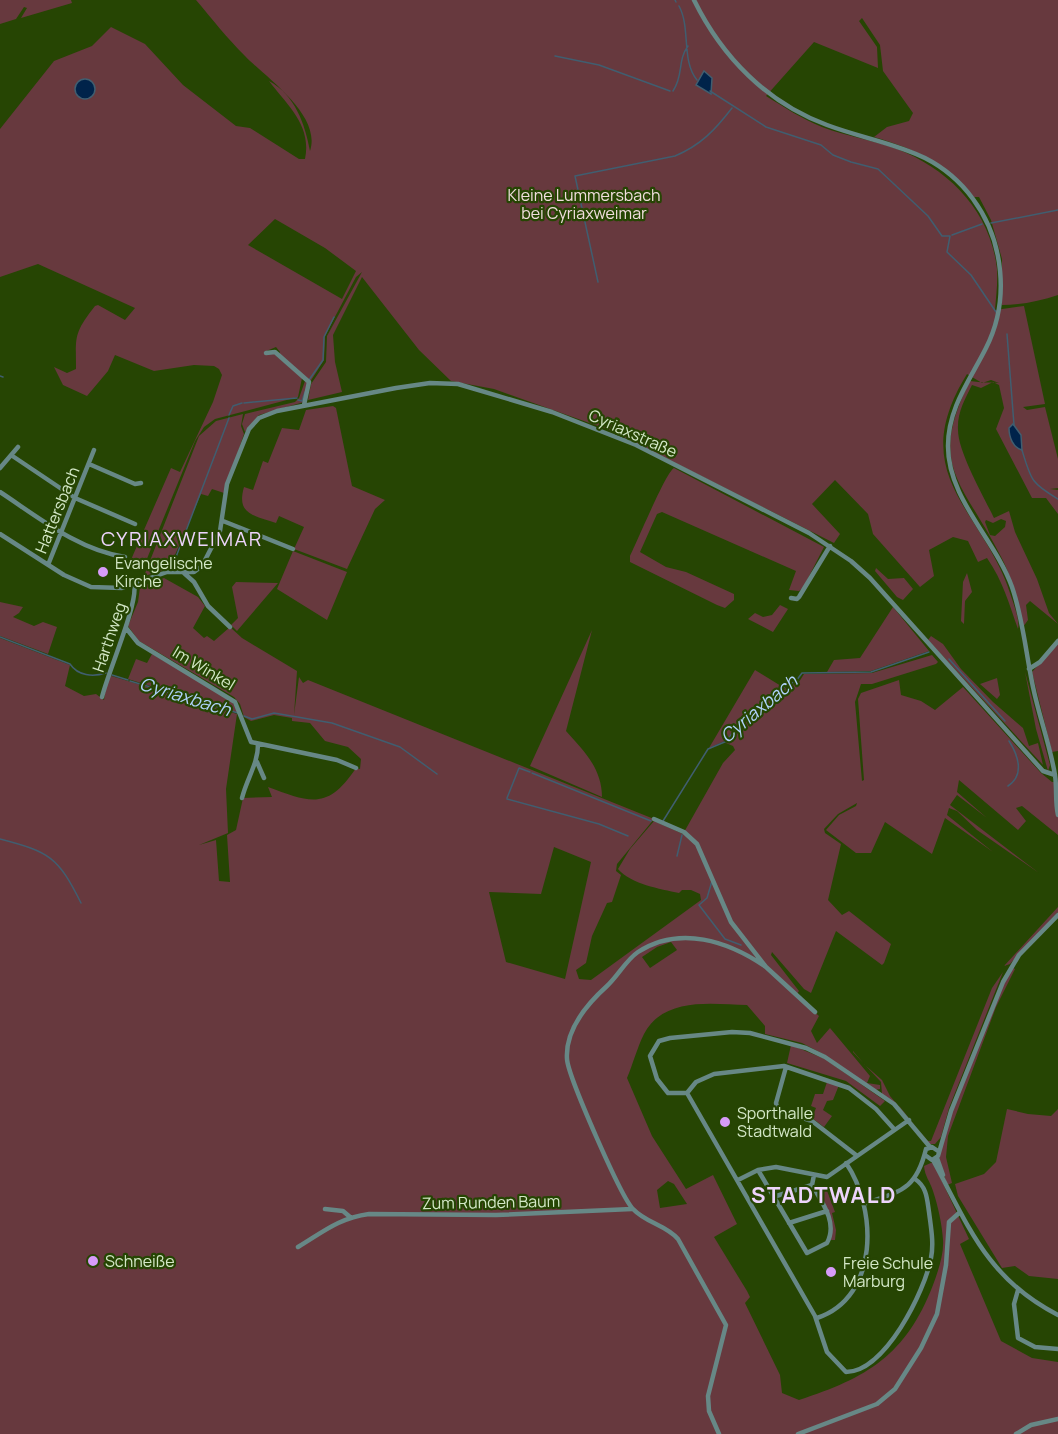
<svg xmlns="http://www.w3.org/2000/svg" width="1058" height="1434" viewBox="0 0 1058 1434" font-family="Manrope,sans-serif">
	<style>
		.green { fill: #67393e; fill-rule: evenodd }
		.water { fill: #00234a; stroke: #405e70; stroke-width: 1.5 }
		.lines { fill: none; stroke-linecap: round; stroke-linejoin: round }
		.stream { stroke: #405e70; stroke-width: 1.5 }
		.minor { stroke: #678886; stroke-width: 4.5 }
		.poi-dot { fill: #d79bf9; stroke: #264503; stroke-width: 2 }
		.labels { text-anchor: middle; stroke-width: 4.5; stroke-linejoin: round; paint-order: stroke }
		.park-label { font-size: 16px; fill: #f1ddde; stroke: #264503 }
		.street-label { font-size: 16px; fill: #d4e8c7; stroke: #264503 }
		.poi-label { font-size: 16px; fill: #d4e8c7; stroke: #264503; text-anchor: start }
		.water-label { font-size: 18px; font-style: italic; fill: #afd1fa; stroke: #264503 }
		.quarter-label { font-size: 20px; letter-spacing: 1.5px; fill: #edd4fc; stroke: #264503 }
		.district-label { font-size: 22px; font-weight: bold; letter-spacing: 1.5px; fill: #edd4fc; stroke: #264503 }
	</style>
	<rect width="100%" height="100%" fill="#264503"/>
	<path class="green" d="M0 0H71L72 3 21 18 27 8 24 7 16 19 0 24Z
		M196 0H1058V295C1040 301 1021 305 1002 305V259L991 220 979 197H974C946 164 916 149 874 137L887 127 909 121 913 113 883 71 880 45 862 18 859 21 877 47 878 68 814 42 766 96C784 107 802 119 822 127 846 136 872 140 897 149 949 169 991 212 997 269 998 282 996 297 995 310L1024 306 1045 404 1023 407 1027 410 1045 407 1058 459V488L1050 489 1058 490V514L1046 498H1032L996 429 1004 408 999 385 993 382 981 388 972 385C965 399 957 413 958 430 958 452 984 497 994 518L1009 511 1015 532 1037 579 1049 613 1058 624 1030 601 1026 605 1028 620 1023 627C1017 601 1012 576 999 553 962 481 927 466 970 381 981 383 991 382 999 383L991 380 982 383 967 374C903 478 986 510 1012 599 1015 608 1020 622 1018 629 1009 604 1003 581 987 558L978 562 968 541 953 537 929 550 934 576 920 587 873 534 868 514 835 480 812 504 840 534 834 543 612 431 494 389 451 381 419 350 362 277 333 335 335 362 342 392 308 400 311 384 326 362 327 336 362 272 356 277 328 330 325 336 324 360 310 382 279 354 280 352 276 347 264 352 273 353 302 378 298 397 215 419 204 427 195 441 144 566 130 562 171 468 180 472 213 402 222 375 219 369 214 366 194 365 154 371 115 355 108 371 87 396 63 385 54 367 67 373 76 369C76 337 73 334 95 306L98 305 125 320 135 308 38 264 0 277V129L54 61 92 46 111 27 145 44 183 85 236 126 250 128 299 159H305C312 125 287 105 269 81 295 95 305 124 310 151 322 115 265 77 245 56 227 38 212 19 196 0ZM275 219 325 248 356 271 342 299 248 245ZM1001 519 1006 521 1005 527 995 536 990 535 985 522 986 520 993 523Z
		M305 381 308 383 304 402 259 415 245 432 242 424 245 414 295 402 299 398Z
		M333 406 336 408 352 486 385 500 375 509 347 569 294 549 304 527 279 516 276 523C254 515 236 515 244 487L253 490 263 461 268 463 282 428 299 430 306 410Z
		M243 414 241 426 244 434 224 493 212 489 208 496 201 494 169 569 144 576 199 436 216 421Z
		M674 468 824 547 803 588 799 591 789 590 796 571 662 512 657 514 640 552 666 567 686 572 734 594V600L725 608 717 605 630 562V556C637 542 666 472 674 468Z
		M293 551 347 572 327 620 277 589Z
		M876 568 888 579 904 578 913 589 903 600 897 597 875 571Z
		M967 573 972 592 965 601 964 624 961 621 963 582Z
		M164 578 198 597 205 606 193 628 204 638 207 636 214 641 230 627 242 638 297 671 294 715 299 677 303 683 308 680 654 819 617 864 616 871 621 875 612 902 607 903 592 936 586 963 576 970 579 979 591 980 701 900 700 894 691 890H682L679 893C660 889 631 884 618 869L630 849 654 821 683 834 723 763 735 750 733 746 726 743 760 707 781 690 799 682 804 674 872 673 932 655 938 662 936 664 872 684H861L855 702 862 781 864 780 858 699 861 693 899 680 901 695 921 701 935 710 963 687 1041 773 1052 782H1058V835L1022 806 1016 808 1026 821 1018 830 959 780 957 792 987 818 957 795 950 805 1039 873 977 830 957 811 949 808 947 815 993 852 945 818 932 854 885 822 871 853H856L826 830 839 815 856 806 857 803 838 814 824 829 825 833 841 844 828 900 842 915 849 911 891 944 884 963 882 965 836 931 811 993 804 989 772 952 771 955 799 991 796 995 819 1016 811 1031 817 1043 830 1028 870 1076 867 1083 880 1085V1089L875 1090 825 1055 802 1043 765 1034V1026L747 1005C712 1004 664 996 644 1034 637 1048 633 1064 627 1078L652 1136 686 1189 713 1175 737 1224 714 1237 747 1291 750 1297 745 1303 780 1375 782 1393 799 1400C867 1378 906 1355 933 1285 938 1271 944 1255 943 1240 942 1224 938 1206 933 1191 930 1181 925 1177 924 1166L933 1162 969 1239 960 1244 1001 1341 1032 1358 1058 1362V1434H0V638L70 665 65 686 84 696 96 694 104 700 108 675 237 714 226 789 228 833 199 845 216 840 219 881 230 882 227 835 236 830 243 798 272 797 268 787C311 803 328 810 356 768L360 769 361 759 348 747 325 741 310 723 292 721V718L274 715 251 721 244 717 240 704 234 697 139 641 128 626 138 602 140 587ZM554 847 591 862 565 979 506 962 489 892 541 894ZM671 942 677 950 650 968 642 957 657 947ZM668 1181 674 1184 687 1204 660 1208 657 1190Z
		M236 582 278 583 237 631 231 625 238 618 232 587Z
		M0 602 23 607 19 613 13 617 34 626 43 622 57 627 48 654 0 636Z
		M780 605 788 609 773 632 748 619 755 613 763 617 772 615Z
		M893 607 929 651 871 671 827 672 834 660 860 658Z
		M592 630 566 731C583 750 602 768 602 797L530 766Z
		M931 636 943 644 961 669 993 702 1023 728 1029 746 1038 743 1043 765 928 640Z
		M1058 643V751L1052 752 1032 672Z
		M152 654 232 701 238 713 128 679 136 659 147 663Z
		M755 670 781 686 741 721 727 740 709 748Z
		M1025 672 1050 765 1048 771 1036 729Z
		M997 678 1000 695 997 699 980 684Z
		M1058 907V912L1010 964 1004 966Z
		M1013 968 1015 969 996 1007 948 1136 946 1157 952 1183 947 1185 939 1158 941 1149 953 1109 1001 988Z
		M1003 972 949 1108 941 1137 935 1144H930L900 1107 882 1094 881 1082 853 1052V1051L865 1065 882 1080 890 1096 928 1141H931L992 988Z
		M791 1045 825 1059 885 1101 880 1106 846 1081 787 1063Z
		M827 1082 839 1085 833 1100 827 1101 823 1110 832 1116 824 1127 812 1118 816 1108 811 1106 815 1094H823Z
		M1007 1109 1028 1114 1051 1116 1058 1109V1279L1029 1276 1015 1266 1002 1268 958 1196 955 1184 984 1174 996 1162Z
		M815 1188H826L835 1212 832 1213 836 1230 835 1240H831L830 1220Z"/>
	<path class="water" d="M704 71 712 78 711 94 696 85Z
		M75 89a10 10 0 1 1 20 0a10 10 0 1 1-20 0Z
		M1013 424 1021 435 1022 450C1013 448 1009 437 1009 428Z"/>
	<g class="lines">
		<path class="stream" d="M675 0 676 2
			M679 6C691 28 681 61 697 80
			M555 56 599 65 670 91
			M673 91C684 75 677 61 688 46
			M710 91 766 127 821 145 833 155 851 162 878 169 928 216 942 236H950L947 252 971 275 996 312
			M991 223 1058 210
			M952 235 982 224
			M598 282 575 176 675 156C701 145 715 130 732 108
			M1007 334 1014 425
			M0 376 3 377
			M309 380 323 360 324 337 334 317
			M298 400 302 401 305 392
			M244 403 297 398
			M229 415 233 406 242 403
			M1022 450C1031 480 1031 483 1058 499
			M166 569 176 557 229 418
			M0 637 70 664C78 676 93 677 106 673
			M949 659 1005 721
			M112 675 128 680
			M130 681 238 713
			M244 716 252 719 274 713 332 723 400 747 437 774
			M532 773 651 821
			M1008 786C1025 775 1018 755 1009 741
			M507 798 519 768 530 772
			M507 799 599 824 628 836
			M663 821 708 749 727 741 735 729 749 715 780 689 796 681 802 673 871 672 929 652
			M0 839C50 852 58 857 81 903
			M677 856 682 835
			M712 881 707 898 699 905 725 939 741 945"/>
		<path class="minor" d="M694 0C722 57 767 103 827 125 883 146 934 146 973 199 1004 241 1010 301 986 348 970 380 948 408 948 446 948 499 995 539 1012 587 1023 619 1026 654 1033 687 1039 716 1050 745 1055 775 1057 789 1055 802 1058 815
			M266 353 275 352 309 382 304 405
			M11 455 75 498 135 524
			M89 464 135 484 141 483
			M0 468 18 447
			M0 492C38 517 78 550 125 557
			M223 521 293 549
			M0 534 64 575 91 587 122 588 167 572H194L202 566 220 531 227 484 249 429 259 418 277 411 396 388 430 383 458 384 552 412 636 445 809 533 851 561 870 578 1043 771 1055 775
			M48 565 94 450
			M184 573 194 582 208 606 230 627
			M791 598 797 599 799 597 830 546
			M126 628 138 643 235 702 251 742 337 760 356 768
			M1029 669 1040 662 1058 641
			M102 697C108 672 139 602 134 584
			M257 762 264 778
			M242 798C247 778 258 764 258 744
			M654 819 684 832 697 844 731 922 766 967 815 1012
			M786 1067 776 1103 778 1110 812 1121 856 1155
			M687 1093 815 1316 827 1352 846 1372C885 1372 925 1291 931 1258 934 1243 931 1228 929 1212 927 1199 927 1187 915 1179
			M687 1093H668L657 1079 650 1056 659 1041 670 1038 732 1032 750 1033 806 1048 825 1057 894 1104 930 1147
			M687 1093 696 1082 714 1074 784 1066 849 1088 876 1109 894 1129
			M925 1155 932 1160 938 1156 951 1111 1003 982 1019 955 1058 915
			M937 1158 943 1175
			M933 1160C968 1225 987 1279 1058 1315
			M758 1170 807 1253 827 1243C838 1223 822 1202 812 1185L814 1175
			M738 1180 758 1170 776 1167 827 1177 909 1120
			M773 1197 812 1185
			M864 1204C901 1191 916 1190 926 1149L932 1147 938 1151
			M325 1209 343 1211 350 1217
			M789 1223 827 1211
			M298 1247C323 1232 339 1218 369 1214L496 1215 632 1209
			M1018 1290 1014 1304 1018 1338 1035 1347 1058 1349
			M817 1318C880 1297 877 1208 846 1163
			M719 1434 709 1411 708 1396 726 1325 678 1239C666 1225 646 1223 633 1209 621 1197 568 1076 567 1059 565 1029 587 1004 607 986 618 976 626 960 638 952 680 925 728 941 766 967
			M798 1434 877 1404 895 1389 921 1348 937 1314 946 1265 949 1222 959 1213
			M1016 1434 1031 1425 1058 1419"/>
	</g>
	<g class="poi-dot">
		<circle cx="103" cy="572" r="6"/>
		<circle cx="725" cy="1122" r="6"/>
		<circle cx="93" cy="1261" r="6"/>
		<circle cx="831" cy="1272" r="6"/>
	</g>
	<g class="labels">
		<g class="park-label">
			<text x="584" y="201">Kleine Lummersbach<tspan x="584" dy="18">bei Cyriaxweimar</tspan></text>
		</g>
		<g class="street-label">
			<text transform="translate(633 433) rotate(24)" y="6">Cyriaxstraße</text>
			<text transform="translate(57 510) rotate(-68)" y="6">Hattersbach</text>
			<text transform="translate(109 637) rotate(-71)" y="6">Harthweg</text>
			<text transform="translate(204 668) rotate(31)" y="6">Im Winkel</text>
			<text transform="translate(491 1202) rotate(-1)" y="6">Zum Runden Baum</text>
		</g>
		<g class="poi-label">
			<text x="115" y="569">Evangelische<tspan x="115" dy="18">Kirche</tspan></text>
			<text x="737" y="1119">Sporthalle<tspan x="737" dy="18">Stadtwald</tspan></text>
			<text x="105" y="1267">Schneiße</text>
			<text x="843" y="1269">Freie Schule<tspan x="843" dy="18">Marburg</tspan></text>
		</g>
		<g class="water-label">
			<text transform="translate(185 697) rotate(17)" y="6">Cyriaxbach</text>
			<text transform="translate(759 709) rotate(-40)" y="6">Cyriaxbach</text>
		</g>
		<g class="quarter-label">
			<text x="182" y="546">CYRIAXWEIMAR</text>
		</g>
		<g class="district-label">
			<text x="824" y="1203">STADTWALD</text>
		</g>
	</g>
</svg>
